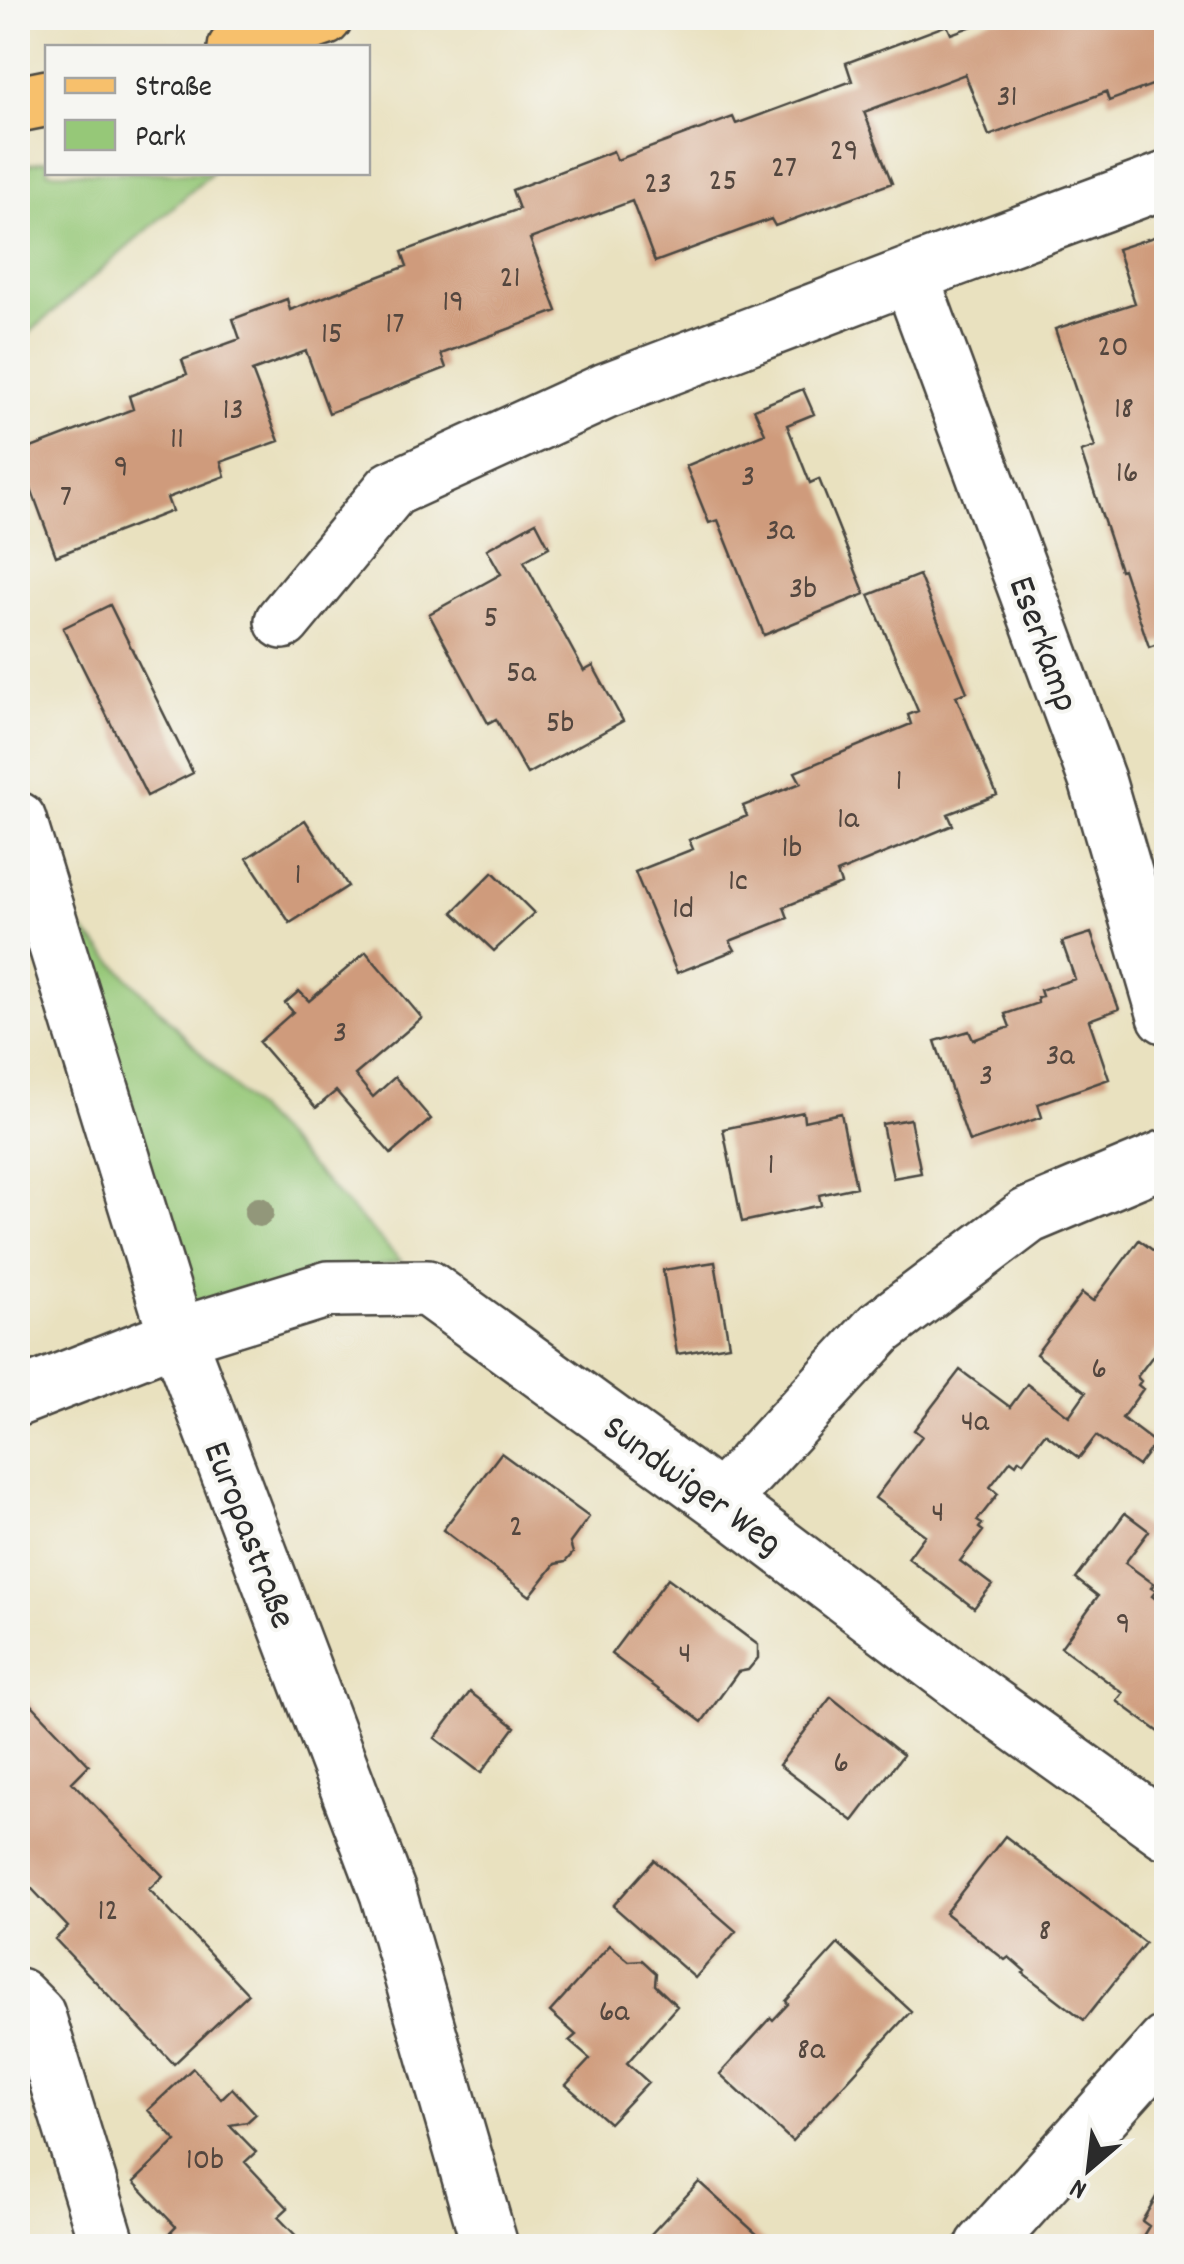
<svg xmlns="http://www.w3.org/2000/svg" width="1184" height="2264" viewBox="0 0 1184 2264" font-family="Dekko,sans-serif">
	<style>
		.green { fill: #96c878; stroke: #607a52; stroke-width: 2.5 }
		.building { fill: #cf9b7c }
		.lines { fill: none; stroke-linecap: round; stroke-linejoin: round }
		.minor-casing { stroke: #484641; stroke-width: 60 }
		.major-casing { stroke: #484641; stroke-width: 60 }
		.minor { stroke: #fff; stroke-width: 55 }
		.major { stroke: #f7c06c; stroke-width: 55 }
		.tree { fill: #92977a }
		.labels { text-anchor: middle; stroke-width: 8; stroke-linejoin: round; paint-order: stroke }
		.number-label { font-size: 32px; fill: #54473f }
		.street-label { font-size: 38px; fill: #2b2b2b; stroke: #f6f6f2 }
	</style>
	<rect width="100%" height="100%" fill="#f6f6f2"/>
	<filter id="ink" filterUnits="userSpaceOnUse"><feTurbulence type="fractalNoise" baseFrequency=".01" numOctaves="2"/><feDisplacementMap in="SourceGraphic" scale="20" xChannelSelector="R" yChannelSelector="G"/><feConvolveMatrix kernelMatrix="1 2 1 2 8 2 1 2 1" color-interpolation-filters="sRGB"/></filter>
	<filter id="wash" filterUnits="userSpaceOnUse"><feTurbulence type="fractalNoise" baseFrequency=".0048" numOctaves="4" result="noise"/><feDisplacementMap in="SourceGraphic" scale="40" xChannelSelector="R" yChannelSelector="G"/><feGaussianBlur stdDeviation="2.25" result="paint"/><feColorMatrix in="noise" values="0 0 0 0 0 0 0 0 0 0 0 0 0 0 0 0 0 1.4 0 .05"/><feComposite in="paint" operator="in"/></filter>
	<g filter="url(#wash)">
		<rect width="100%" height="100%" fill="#e9e1bf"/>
		<path class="green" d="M47 160 48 172 212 173 18 343V167Z
			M70 917 401 1261 190 1308Z"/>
		<g id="blocks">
			<path class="building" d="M994 18H1166V80L1109 101 1106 92 989 136 965 74 864 112 892 183 775 226 771 219 655 262 632 201 530 239 557 311 441 354 446 368 329 413 306 351 252 371 279 441 221 462 225 476 167 498 172 511 56 556 18 453 133 409 129 396 187 374 182 360 240 339 233 319 287 299 290 310 407 266 402 252 519 209 512 190 613 151 617 160 733 117 736 124 852 81 846 63 947 25 951 34Z
				M1166 233V293L1159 295 1166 318V641L1149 647 1123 569 1120 570 1081 452 1095 447 1055 329 1135 303 1117 249Z
				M803 389 814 414 787 425 810 483 819 479 865 594 764 635 718 520 709 523 686 466 765 433 754 409Z
				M536 522 549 547 524 561 584 671 593 666 623 721 527 774 496 719 488 723 429 614 501 574 487 549Z
				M919 575 967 692 956 696 997 795 948 814 953 825 837 873 841 884 784 907 788 918 730 941 735 950 677 973 635 872 693 849 689 840 747 816 743 806 801 783 795 772 911 724 908 715 918 711 869 595Z
				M110 605 193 773 147 796 63 628Z
				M305 820 348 886 290 923 247 858Z
				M493 872 534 913 494 951 453 912Z
				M1091 933 1119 1009 1089 1020 1109 1079 1038 1104 1042 1117 969 1142 935 1041 969 1031 973 1040 1010 1027 1005 1014 1038 1003 1037 997 1042 996 1040 990 1075 979 1062 942Z
				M366 952 422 1018 355 1075 373 1097 395 1077 431 1119 391 1154 336 1091 316 1108 259 1042 293 1012 285 1003 299 991 309 1001Z
				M803 1112 804 1121 841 1113 856 1187 819 1195 821 1205 742 1222 723 1129Z
				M910 1119 921 1173 893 1178 882 1124Z
				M1139 1240 1166 1260V1355L1158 1349 1137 1377 1141 1381 1138 1385 1143 1389 1122 1418 1155 1443 1138 1466 1096 1436 1079 1458 1045 1433 1023 1462 1019 1459 1016 1464 1011 1460 990 1487 998 1494 977 1521 982 1524 979 1528 983 1531 960 1561 992 1585 974 1608 908 1558 925 1535 875 1498 922 1436 914 1430 960 1370 1010 1407 1027 1384 1069 1416 1086 1392 1036 1354 1082 1293 1093 1301Z
				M715 1262 729 1345 677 1354 663 1270Z
				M501 1453 589 1517 570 1543 573 1553 565 1562 555 1564 530 1596 443 1530Z
				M1125 1513 1149 1531 1125 1563 1154 1584 1151 1588 1156 1591 1152 1596 1166 1607V1737L1117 1701 1123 1693 1061 1647 1098 1596 1076 1579Z
				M668 1578 758 1645V1658L748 1670 738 1672 702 1722 611 1654Z
				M18 1690 89 1765 72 1782 163 1876 149 1889 248 1994 174 2064 55 1939 68 1927 18 1874Z
				M470 1692 515 1727 481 1773 435 1738Z
				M831 1697 903 1755 853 1821 779 1765Z
				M1005 1836 1145 1943 1084 2020 1023 1973 1025 1971 1009 1957 1005 1960 945 1913Z
				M654 1860 736 1931 695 1978 613 1906Z
				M838 1944 911 2011 792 2141 720 2074 771 2018 773 2020 788 2004 786 2001Z
				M610 1945 629 1961 642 1960 656 1973 655 1985 677 2006 627 2063 648 2082 609 2123 566 2085 590 2059 569 2041 576 2035 550 2012Z
				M193 2068 221 2099 232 2088 256 2114 247 2122 230 2125 256 2152 245 2162 288 2208 278 2217 306 2246H175L166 2237 176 2227 134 2182 176 2141 148 2110Z
				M1166 2180V2246H1137L1149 2226 1142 2221Z
				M699 2182 770 2246H640Z"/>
		</g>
	</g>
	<g filter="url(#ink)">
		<use href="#blocks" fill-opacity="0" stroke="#484641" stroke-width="2.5"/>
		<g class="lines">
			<defs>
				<path id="minor" d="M910 275 1097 780 1166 1016
					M283 621 392 489 606 391 910 275 1166 180
					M18 820 177 1336 388 1893 490 2246
					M18 1398 177 1336 329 1289 427 1288 720 1501 974 1693 1166 1831
					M720 1501 880 1328 1028 1216 1166 1158
					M18 1996 37 2015 108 2246
					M984 2246 1166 2043"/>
				<path id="major" d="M236 48 324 18
					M18 104 48 98"/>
			</defs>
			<use href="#minor" class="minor-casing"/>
			<use href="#major" class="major-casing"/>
			<use href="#minor" class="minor"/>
			<use href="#major" class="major"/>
		</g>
		<circle class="tree" cx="259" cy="1212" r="15"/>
	</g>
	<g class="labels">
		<g class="number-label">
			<text x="1007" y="105">31</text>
			<text x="844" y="159">29</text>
			<text x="784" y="176">27</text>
			<text x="723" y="189">25</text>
			<text x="658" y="192">23</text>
			<text x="510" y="286">21</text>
			<text x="453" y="310">19</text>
			<text x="395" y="332">17</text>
			<text x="332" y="342">15</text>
			<text x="1113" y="355">20</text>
			<text x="1124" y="417">18</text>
			<text x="233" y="418">13</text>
			<text x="177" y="447">11</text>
			<text x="121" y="475">9</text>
			<text x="1127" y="481">16</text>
			<text x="748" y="485">3</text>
			<text x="66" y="505">7</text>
			<text x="780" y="539">3a</text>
			<text x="803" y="597">3b</text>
			<text x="491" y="626">5</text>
			<text x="521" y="681">5a</text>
			<text x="560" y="731">5b</text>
			<text x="899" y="789">1</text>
			<text x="848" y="827">1a</text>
			<text x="792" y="856">1b</text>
			<text x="298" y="883">1</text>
			<text x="738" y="889">1c</text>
			<text x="683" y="917">1d</text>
			<text x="340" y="1041">3</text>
			<text x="1060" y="1064">3a</text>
			<text x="986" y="1084">3</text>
			<text x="771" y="1173">1</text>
			<text x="1099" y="1377">6</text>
			<text x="975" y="1430">4a</text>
			<text x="938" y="1521">4</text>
			<text x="516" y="1535">2</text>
			<text x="1123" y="1632">9</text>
			<text x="685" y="1662">4</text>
			<text x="841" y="1771">6</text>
			<text x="108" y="1919">12</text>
			<text x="1045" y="1939">8</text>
			<text x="614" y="2020">6a</text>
			<text x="811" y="2058">8a</text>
			<text x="205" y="2168">10b</text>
		</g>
		<g class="street-label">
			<text transform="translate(1046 643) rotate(70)" y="13">Eserkamp</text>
			<text transform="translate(694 1483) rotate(36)" y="13">Sundwiger Weg</text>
			<text transform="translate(252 1534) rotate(69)" y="13">Europastraße</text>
		</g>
	</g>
	<rect width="1184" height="2264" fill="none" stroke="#f6f6f2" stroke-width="60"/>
	<rect x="45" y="45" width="325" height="130" fill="#f6f6f2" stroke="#a5a5a2" stroke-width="2.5"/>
	<rect x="65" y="78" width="50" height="15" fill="#f7c06c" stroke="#a5a5a2" stroke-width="2.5"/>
	<text x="135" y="95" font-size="30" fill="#2b2b2b">Straße</text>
	<rect x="65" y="120" width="50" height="30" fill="#96c878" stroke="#a5a5a2" stroke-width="2.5"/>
	<text x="135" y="145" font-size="30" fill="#2b2b2b">Park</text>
	<g transform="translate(1089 2169) rotate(208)" stroke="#f6f6f2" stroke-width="8" paint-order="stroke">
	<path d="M0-8L18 38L0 25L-18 38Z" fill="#2b2b2b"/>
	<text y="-15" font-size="28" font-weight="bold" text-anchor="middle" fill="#2b2b2b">N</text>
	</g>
</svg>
